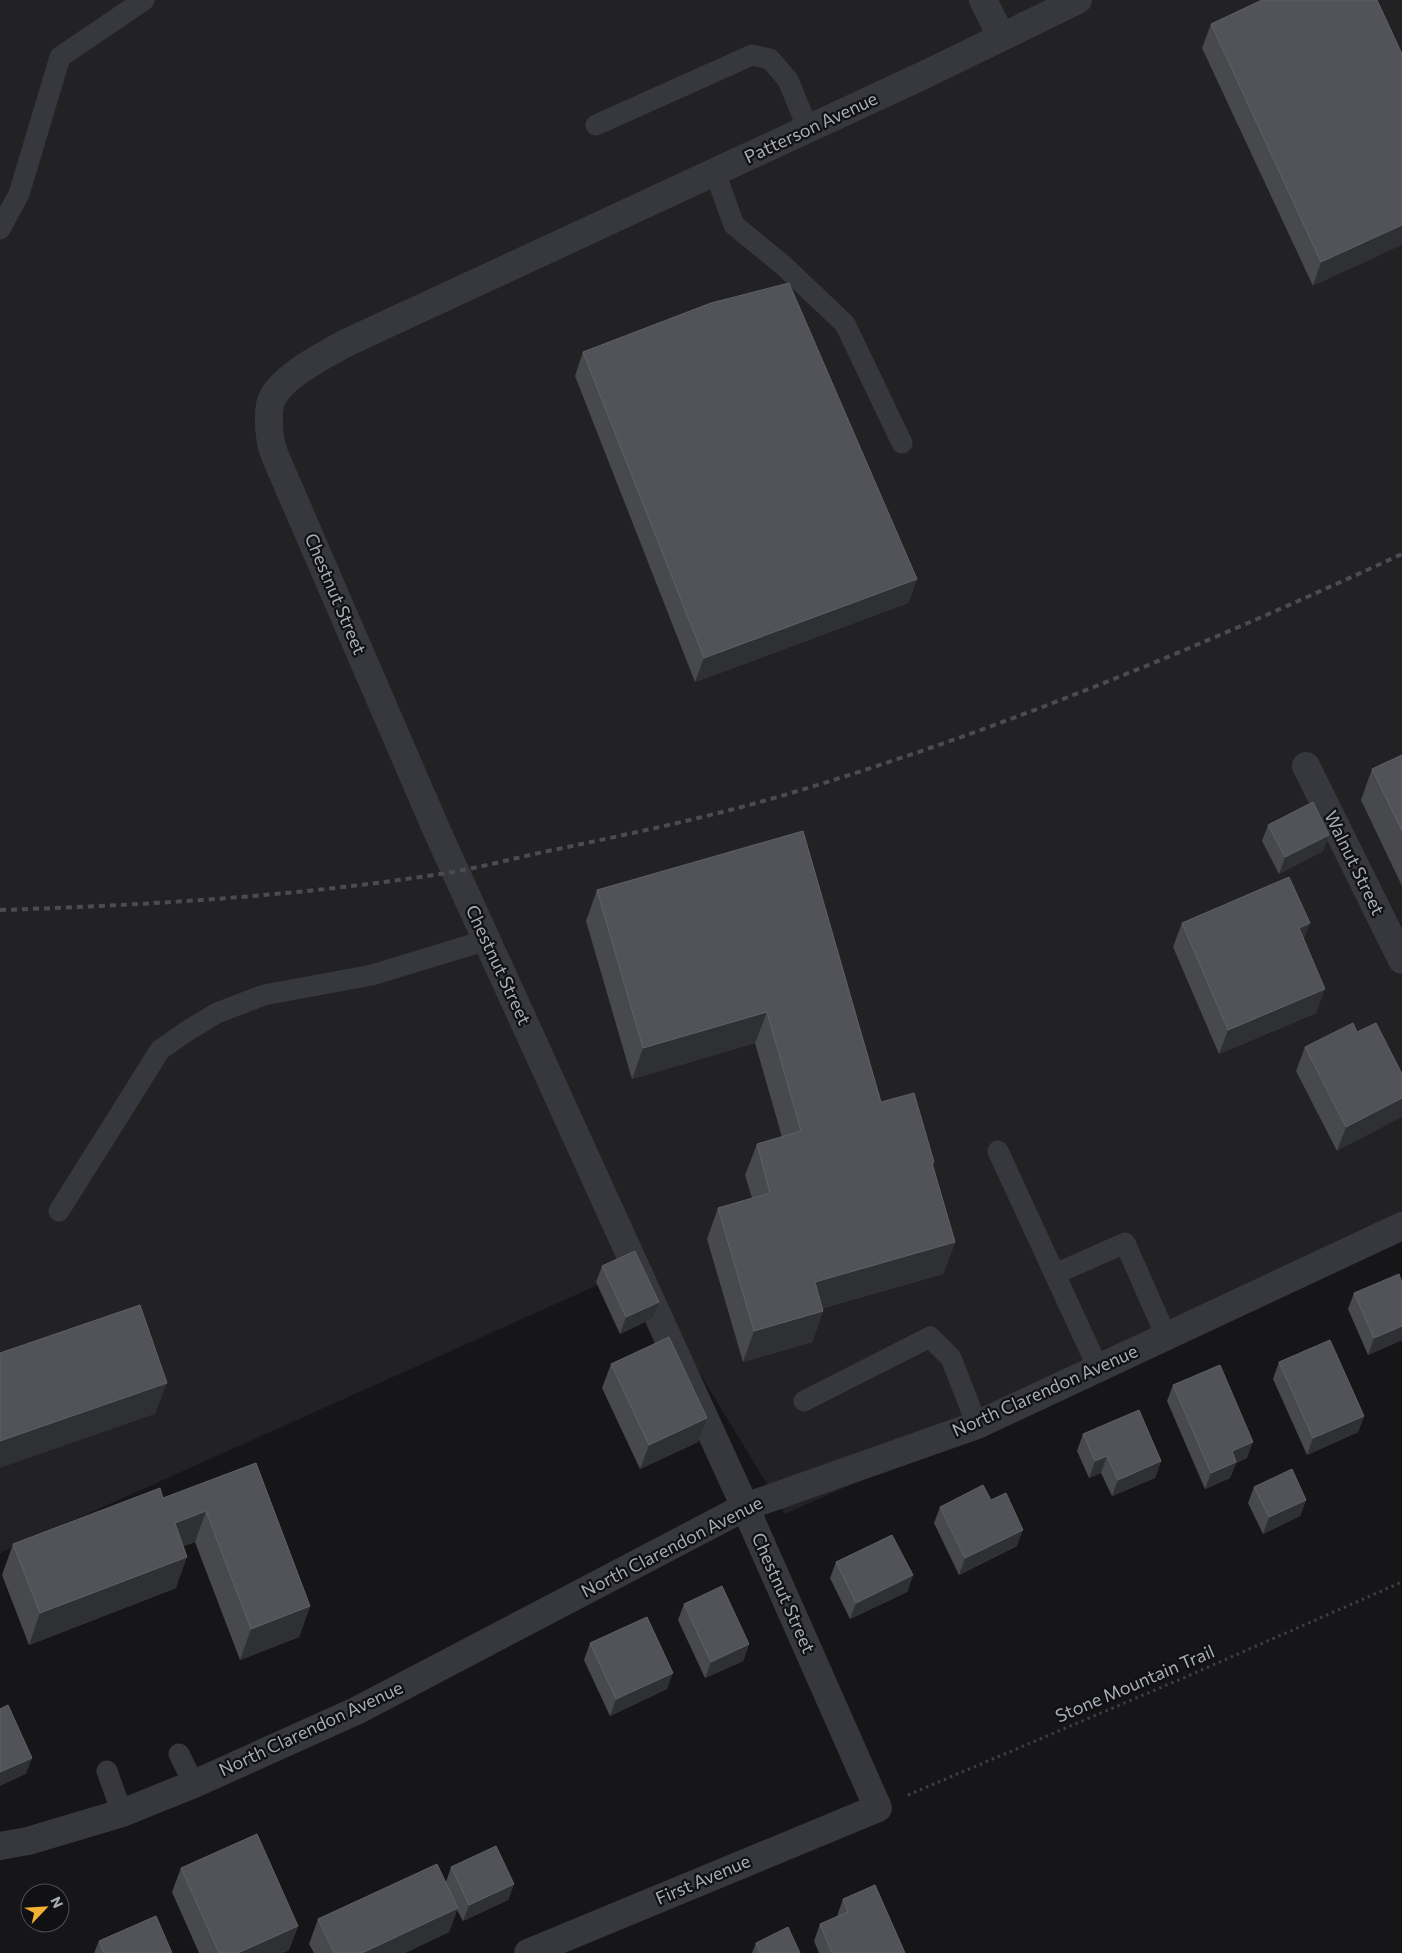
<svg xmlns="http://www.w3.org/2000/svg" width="1402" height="1953" viewBox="0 0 1402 1953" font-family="Commissioner,sans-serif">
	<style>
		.built { fill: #222225 }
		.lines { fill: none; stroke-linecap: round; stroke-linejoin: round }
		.path { stroke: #3d3f44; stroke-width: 3; stroke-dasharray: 2.5 4; stroke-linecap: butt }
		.service { stroke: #37383d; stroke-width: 21 }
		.minor { stroke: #37383d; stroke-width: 28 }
		.tertiary { stroke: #37383d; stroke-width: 28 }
		.rail { stroke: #4a4c52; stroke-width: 4; stroke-dasharray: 6 5; stroke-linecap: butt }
		.wall { fill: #47494d }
		.shaded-wall { fill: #2f3033 }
		.building { fill: #525359; stroke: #5f6168 }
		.labels { text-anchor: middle; stroke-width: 4.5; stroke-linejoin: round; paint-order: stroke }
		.street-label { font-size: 18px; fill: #a8adb8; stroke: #111113 }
	</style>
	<rect width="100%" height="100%" fill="#161618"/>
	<path class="built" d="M0 0H1402V1240L785 1514 636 1268 0 1553Z"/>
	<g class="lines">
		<path class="path" d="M908 1795 1181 1679 1402 1582"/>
		<path class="service" d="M596 125 752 55 770 59 788 80 808 129
			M715 172 734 225 784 266 845 324 902 443
			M0 229 19 194 60 57 144 0
			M998 1151 1098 1368
			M59 1211 160 1050 187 1031 217 1013 264 995 372 975 487 940
			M1055 1274 1125 1243 1166 1336
			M804 1401 930 1337 951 1358 977 1425
			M179 1754 194 1784
			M107 1771 122 1813"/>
		<path class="minor" d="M983 0 1001 36
			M1306 766 1402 960
			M528 1953 878 1808 745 1507 437 831 282 472C278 463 273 453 271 443 269 431 268 417 270 405 275 379 325 355 346 343L924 75 1078 0"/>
		<path class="tertiary" d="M0 1846 28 1841 122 1813 194 1784 356 1711 745 1507 977 1425 1402 1226"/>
		<path class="rail" d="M0 910C151 905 303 896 453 872 486 866 519 857 553 850 629 834 706 818 781 796 994 733 1200 647 1402 554"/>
	</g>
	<path class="wall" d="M1211 24 1402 54 1313 286 1202 48Z
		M583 352 917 579 908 603 695 682 575 376Z
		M1402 755V886L1361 800 1372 769Z
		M1268 825 1329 835 1323 851 1279 874 1262 841Z
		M803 831 881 1102 934 1162 933 1166 955 1242 943 1274 823 1308V1311L812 1342 743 1362 707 1239 718 1208 752 1198 745 1175 757 1144 782 1137 755 1043 632 1079 586 921 597 890Z
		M1182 923 1316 1013 1219 1054 1173 947Z
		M1357 1032 1402 1074 1337 1151 1296 1071 1305 1047Z
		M602 1266 653 1318 620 1334 596 1282Z
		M1402 1283V1340L1368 1355 1348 1309 1354 1293Z
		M1279 1362 1364 1416 1358 1432 1307 1455 1273 1379Z
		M611 1364 698 1442 640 1469 602 1388Z
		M1173 1385 1247 1458 1236 1463 1230 1478 1205 1489 1167 1401Z
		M1083 1434 1161 1461 1155 1478 1112 1496 1101 1473 1089 1478 1077 1451Z
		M256 1463 310 1606 299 1637 240 1660 195 1542 183 1546 176 1588 29 1645 2 1575 13 1544 163 1498Z
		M1254 1487 1306 1500 1300 1516 1263 1534 1248 1503Z
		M991 1500 1017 1546 959 1575 934 1523 940 1507Z
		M836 1562 913 1575 907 1592 850 1619 830 1578Z
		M684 1604 749 1644 743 1661 705 1678 678 1620Z
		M590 1643 667 1689 610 1716 584 1660Z
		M451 1867 514 1884 508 1900 463 1921 457 1910 449 1932 405 1953H314L309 1944 318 1919 446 1882Z
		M181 1868 298 1926 289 1950 283 1953H199L172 1892Z
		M843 1899 905 1953H819L814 1941 820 1924 837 1916Z
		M99 1941 172 1953H94Z
		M756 1943 800 1953H752Z"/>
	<path class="shaded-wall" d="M1402 225V245L1313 286 1321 262Z
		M917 579 908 603 695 682 704 658Z
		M1329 835 1323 851 1279 874 1285 857Z
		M1310 923 1301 947 1299 928Z
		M1325 989 1316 1013 1219 1054 1228 1030Z
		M767 1012 755 1043 632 1079 643 1048Z
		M1402 1098V1117L1337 1151 1346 1127Z
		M955 1242 943 1274 804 1313 815 1282Z
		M659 1302 653 1318 620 1334 626 1317Z
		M823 1311 812 1342 743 1362 754 1331Z
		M1402 1326V1340L1368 1355 1374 1338Z
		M167 1383 155 1414 0 1468V1441Z
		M1364 1416 1358 1432 1307 1455 1313 1438Z
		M707 1418 698 1442 640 1469 649 1445Z
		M1253 1442 1247 1458 1236 1463 1230 1478 1205 1489 1211 1473 1232 1451Z
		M1107 1456 1101 1473 1089 1478 1095 1461Z
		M1161 1461 1155 1478 1112 1496 1118 1480Z
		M1306 1500 1300 1516 1263 1534 1269 1517Z
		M206 1511 195 1542 163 1554 175 1523Z
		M1023 1530 1017 1546 959 1575 965 1558Z
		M187 1557 176 1588 29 1645 40 1613Z
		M913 1575 907 1592 850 1619 856 1603Z
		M310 1606 299 1637 240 1660 251 1629Z
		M749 1644 743 1661 705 1678 711 1662Z
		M673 1673 667 1689 610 1716 616 1699Z
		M32 1758 26 1774 0 1786V1772Z
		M514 1884 508 1900 463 1921 469 1905Z
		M458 1908 449 1932 405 1953H362Z
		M298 1926 289 1950 283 1953H238Z"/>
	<path class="building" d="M1262 0H1377L1402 54V225L1321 262 1211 24Z
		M789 283 917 579 704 658 583 352 711 303Z
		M1402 755V831L1372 769Z
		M1313 802 1329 835 1285 857 1268 825Z
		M803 831 881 1102 914 1093 934 1162 932 1163 955 1242 815 1282 823 1311 754 1331 718 1208 770 1193 757 1144 801 1131 767 1012 643 1048 597 890Z
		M1289 877 1310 923 1299 928 1325 989 1228 1030 1182 923Z
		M1353 1023 1357 1032 1376 1023 1402 1074V1098L1346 1127 1305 1047Z
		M635 1251 659 1302 626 1317 602 1266Z
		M1399 1274 1402 1283V1326L1374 1338 1354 1293Z
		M140 1305 167 1383 0 1441V1353Z
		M669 1337 707 1418 649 1445 611 1364Z
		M1330 1340 1364 1416 1313 1438 1279 1362Z
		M1220 1365 1253 1442 1232 1451 1236 1462 1211 1473 1173 1385Z
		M1139 1410 1161 1461 1118 1480 1107 1456 1095 1461 1083 1434Z
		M256 1463 310 1606 251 1629 206 1511 175 1523 187 1557 40 1613 13 1544 160 1488 163 1498Z
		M1292 1469 1306 1500 1269 1517 1254 1487Z
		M983 1485 991 1500 1006 1493 1023 1530 965 1558 940 1507Z
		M892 1535 913 1575 856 1603 836 1562Z
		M722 1586 749 1644 711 1662 684 1604Z
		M647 1617 673 1673 616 1699 590 1643Z
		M8 1705 32 1758 0 1772V1709Z
		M257 1834 298 1926 238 1953H219L181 1868Z
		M496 1846 514 1884 469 1905 451 1867Z
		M437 1864 458 1908 362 1953H334L318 1919Z
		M875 1885 905 1953H832L820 1924 848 1912 843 1899Z
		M156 1916 172 1953H104L99 1941Z
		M788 1927 800 1953H760L756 1943Z"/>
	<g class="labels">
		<g class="street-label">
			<text transform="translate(811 128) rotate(-25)" y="6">Patterson Avenue</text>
			<text transform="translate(335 594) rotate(67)" y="6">Chestnut Street</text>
			<text transform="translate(1354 863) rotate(64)" y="6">Walnut Street</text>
			<text transform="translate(498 965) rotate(65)" y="6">Chestnut Street</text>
			<text transform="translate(1045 1391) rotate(-24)" y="6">North Clarendon Avenue</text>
			<text transform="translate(672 1547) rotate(-27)" y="6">North Clarendon Avenue</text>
			<text transform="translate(783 1593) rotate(66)" y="6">Chestnut Street</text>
			<text transform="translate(1135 1684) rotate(-23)" y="6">Stone Mountain Trail</text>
			<text transform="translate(311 1729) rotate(-25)" y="6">North Clarendon Avenue</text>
			<text transform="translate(703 1880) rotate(-23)" y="6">First Avenue</text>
		</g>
	</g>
	<g transform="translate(45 1908) rotate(65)"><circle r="24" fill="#111113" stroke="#4d4f55"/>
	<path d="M0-4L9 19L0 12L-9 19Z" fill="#f2b134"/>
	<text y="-8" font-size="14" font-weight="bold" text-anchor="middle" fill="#a8adb8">N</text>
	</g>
</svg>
